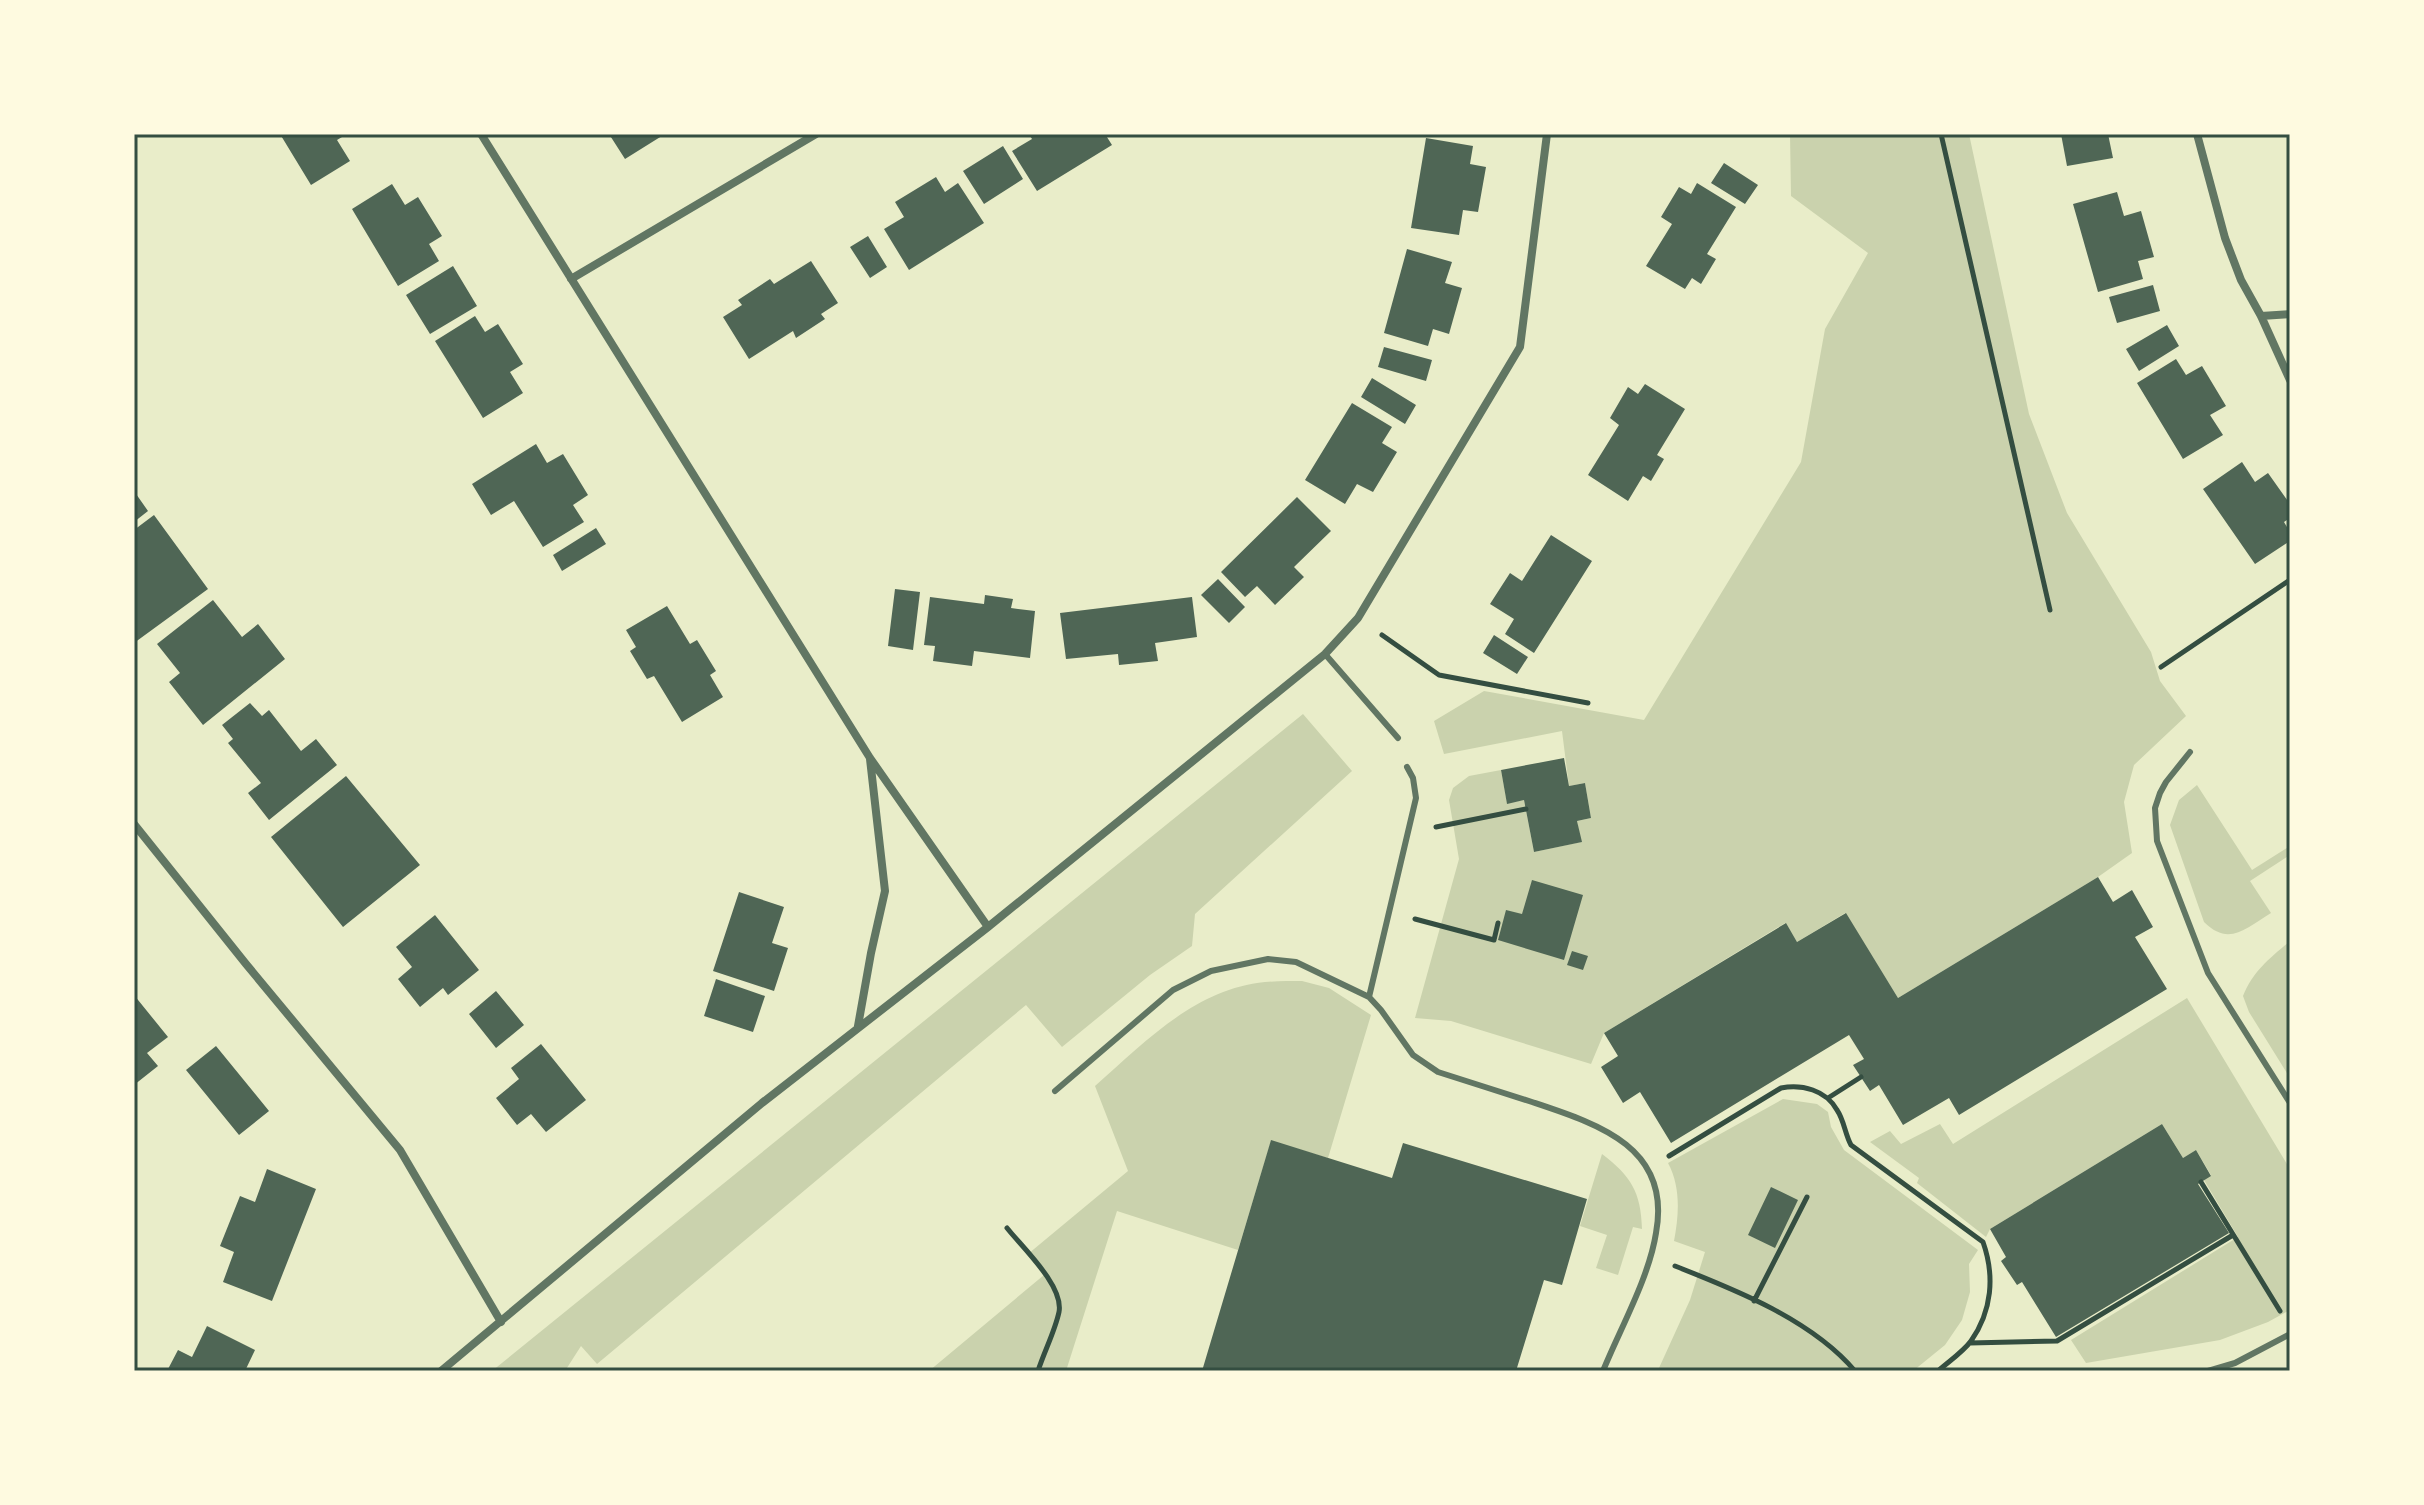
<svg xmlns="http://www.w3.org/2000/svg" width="2424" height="1505" viewBox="0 0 2424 1505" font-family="'Space Grotesk',sans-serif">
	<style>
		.green { fill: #cad2ad }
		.building { fill: #4f6655 }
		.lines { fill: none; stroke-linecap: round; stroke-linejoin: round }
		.path { stroke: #344e41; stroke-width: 5 }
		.service { stroke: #617663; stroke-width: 6 }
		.minor { stroke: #617663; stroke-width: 8 }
		.neatline { fill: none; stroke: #344e41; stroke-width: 3 }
	</style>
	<rect width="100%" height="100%" fill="#e9edc9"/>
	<path class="green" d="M1790 134H1969L2029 414 2067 513 2151 652 2160 681 2186 716 2134 765 2124 802 2132 853 2098 877 1898 998 1845 913 1797 942 1785 923 1604 1033 1591 1064 1451 1021 1415 1018 1459 859 1449 800 1453 788 1469 776 1501 770 1507 803 1524 800 1534 852 1581 842 1577 821 1591 818 1585 783 1569 786 1562 731 1444 754 1434 721 1484 691 1644 720 1801 462 1825 329 1868 253 1791 196Z
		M1303 714 1352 771 1195 914 1192 946 1150 975 1062 1047 1026 1005 597 1364 581 1346 565 1371H492Z
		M2197 785 2252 870 2290 846V855L2250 881 2271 913C2246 928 2229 947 2204 922L2170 825 2179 800Z
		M2290 941V1078L2249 1012 2243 996C2253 971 2270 958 2290 941Z
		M1302 981 1329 988 1371 1015 1328 1158 1271 1141 1238 1250 1117 1211 1066 1371H929L1044 1275 1028 1254 1128 1171 1095 1086C1145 1042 1195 989 1265 982 1278 981 1290 981 1302 981Z
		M2187 998 2290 1169V1310L2268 1322 2220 1340 2086 1363 2071 1340 2238 1237 2204 1180 2211 1175 2196 1150 2183 1158 2162 1124 1990 1229 1986 1237 1917 1183 1919 1178 1870 1142 1890 1131 1901 1144 1940 1124 1953 1144Z
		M1783 1099 1817 1104 1828 1112 1831 1127 1844 1150 1978 1250 1969 1264 1970 1292 1962 1320 1945 1345 1913 1371H1667L1659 1368 1690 1300 1705 1252 1674 1241C1679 1215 1681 1187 1668 1163Z
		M1602 1154C1631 1176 1641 1192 1642 1229L1633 1227 1618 1275 1596 1268 1607 1235 1580 1226Z"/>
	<path class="building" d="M280 134H347L337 140 350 161 311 185Z
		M609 134H665L625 159Z
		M1029 134H1105L1112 145 1037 191 1012 151 1032 139Z
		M2061 134H2108L2113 158 2067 166Z
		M1426 138 1473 146 1470 164 1486 167 1478 212 1463 210 1459 235 1411 228Z
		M1003 146 1023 179 984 204 963 171Z
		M1724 163 1758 185 1745 204 1711 183Z
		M936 177 945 192 958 183 984 223 909 270 884 229 904 217 895 202Z
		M1697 183 1736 207 1707 254 1716 259 1701 284 1692 278 1685 289 1646 266 1672 224 1661 217 1679 187 1691 194Z
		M392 184 405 205 418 197 442 236 429 244 439 261 398 286 352 209Z
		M2117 192 2124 216 2141 211 2154 257 2138 261 2143 279 2098 292 2073 204Z
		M868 236 887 267 870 278 850 247Z
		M1407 249 1452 262 1445 283 1462 288 1449 334 1433 329 1428 346 1384 333Z
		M811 261 838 303 821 314 825 319 796 338 793 331 749 359 723 317 742 305 738 300 770 279 774 284Z
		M453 266 477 306 430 334 406 295Z
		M2153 285 2160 311 2117 323 2109 297Z
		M475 316 485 332 498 324 523 364 510 372 523 393 483 418 435 341Z
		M2167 325 2179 346 2139 371 2126 349Z
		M1384 347 1432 360 1426 381 1378 367Z
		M2176 359 2186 375 2202 366 2226 406 2210 415 2223 435 2183 459 2137 383Z
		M1372 378 1416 405 1405 424 1361 397Z
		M1645 384 1685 409 1657 455 1664 459 1651 481 1643 476 1628 501 1588 475 1619 425 1610 418 1628 387 1638 394Z
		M1352 403 1392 427 1382 443 1397 452 1373 492 1357 484 1345 504 1305 480Z
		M536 444 547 463 563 454 588 495 573 505 584 522 543 547 514 501 491 515 472 484Z
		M2242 462 2255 482 2268 473 2290 504V518L2284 522 2290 532V541L2255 564 2203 489Z
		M134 491 148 511 134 522Z
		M1297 497 1331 531 1294 567 1304 577 1275 605 1257 586 1245 597 1221 572Z
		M154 515 208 589 134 643V530Z
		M596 528 606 544 562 571 553 555Z
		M1551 535 1592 561 1534 653 1505 634 1514 619 1490 604 1510 573 1522 581Z
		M1218 579 1245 607 1229 623 1201 595Z
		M895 589 920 592 913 650 888 646Z
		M985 595 1013 599 1011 608 1035 611 1030 658 974 651 972 666 933 661 935 646 924 645 930 597 984 604Z
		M1192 597 1197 637 1155 643 1158 661 1119 665 1118 654 1066 659 1060 613Z
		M213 600 242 637 258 624 285 659 203 725 169 682 180 673 157 644Z
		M667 606 690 644 697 640 716 671 710 675 723 697 682 722 654 676 647 679 630 651 636 647 626 630Z
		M1494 635 1528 657 1517 674 1483 653Z
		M250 703 262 716 269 710 301 751 316 739 337 765 269 820 248 793 261 783 228 743 233 739 222 725Z
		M1564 758 1569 786 1585 783 1591 818 1577 821 1582 842 1534 852 1524 800 1507 804 1501 770Z
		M346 776 420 865 343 927 271 837Z
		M2098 877 2113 902 2132 890 2153 927 2135 937 2167 989 1959 1115 1949 1098 1903 1125 1879 1085 1870 1091 1853 1065 1864 1059 1849 1035 1671 1143 1640 1092 1623 1103 1601 1067 1618 1056 1604 1033 1786 923 1797 942 1846 913 1898 998Z
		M1532 880 1583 895 1564 960 1498 940 1506 910 1522 914Z
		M739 892 784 907 772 943 788 948 774 991 713 971Z
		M435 915 479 970 448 995 443 988 420 1007 398 979 412 967 396 947Z
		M1572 951 1588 956 1583 970 1567 965Z
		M716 979 765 996 753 1032 704 1016Z
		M496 991 524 1025 496 1048 469 1014Z
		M134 995 168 1037 147 1053 158 1066 134 1085Z
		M541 1044 586 1100 546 1132 531 1114 517 1125 496 1098 519 1079 511 1068Z
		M216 1046 269 1111 239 1135 186 1070Z
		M2162 1124 2183 1158 2196 1150 2211 1176 2198 1184 2229 1233 2056 1337 2022 1282 2017 1285 2001 1261 2006 1257 1990 1229Z
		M1271 1140 1392 1178 1403 1143 1587 1199 1562 1285 1544 1280 1516 1371H1202Z
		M267 1169 316 1189 272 1301 223 1282 234 1252 220 1246 240 1196 255 1202Z
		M1771 1187 1798 1200 1775 1248 1748 1235Z
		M207 1326 255 1350 245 1371H167L178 1350 192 1357Z"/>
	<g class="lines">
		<path class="path" d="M1941 134 2050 610
			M1382 635 1439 675 1588 703
			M2161 667 2290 580
			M1436 827 1526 809
			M1415 919 1494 940 1498 923
			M1828 1098 1861 1077
			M1669 1156 1781 1088C1802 1084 1826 1090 1837 1110 1844 1120 1845 1134 1851 1145L1983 1242C1995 1276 1992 1311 1971 1341 1963 1352 1948 1362 1938 1371
			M2201 1182 2280 1311
			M1007 1228C1022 1247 1064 1286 1059 1312 1055 1331 1044 1352 1038 1371
			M1675 1266C1736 1290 1812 1320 1855 1371
			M1754 1301 1807 1197
			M1970 1343 2057 1341 2233 1235"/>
		<path class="service" d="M1325 654 1398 738
			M2190 752 2166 782 2160 793 2155 808 2157 841 2208 973 2290 1103
			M1369 997 1416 798 1413 778 1407 767
			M1055 1091 1173 990 1211 971 1268 959 1296 962 1369 997 1381 1010 1413 1055 1438 1072C1469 1082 1501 1092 1532 1102 1598 1124 1672 1147 1656 1233 1649 1278 1620 1329 1603 1371
			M2208 1371 2235 1363 2290 1334"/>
		<path class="minor" d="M481 134 870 758 988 927
			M2197 134 2225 238 2241 280 2261 316 2290 380
			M571 279 816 134
			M2261 316 2290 314
			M134 824 246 964 400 1150 501 1322
			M858 1026 871 953 885 891 870 759
			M441 1371 762 1103 988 927 1325 654 1358 618 1520 347 1547 134"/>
	</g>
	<rect width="2424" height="1505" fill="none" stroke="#fefae0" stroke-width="272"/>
	<rect x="136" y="136" width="2152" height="1233" class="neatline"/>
</svg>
